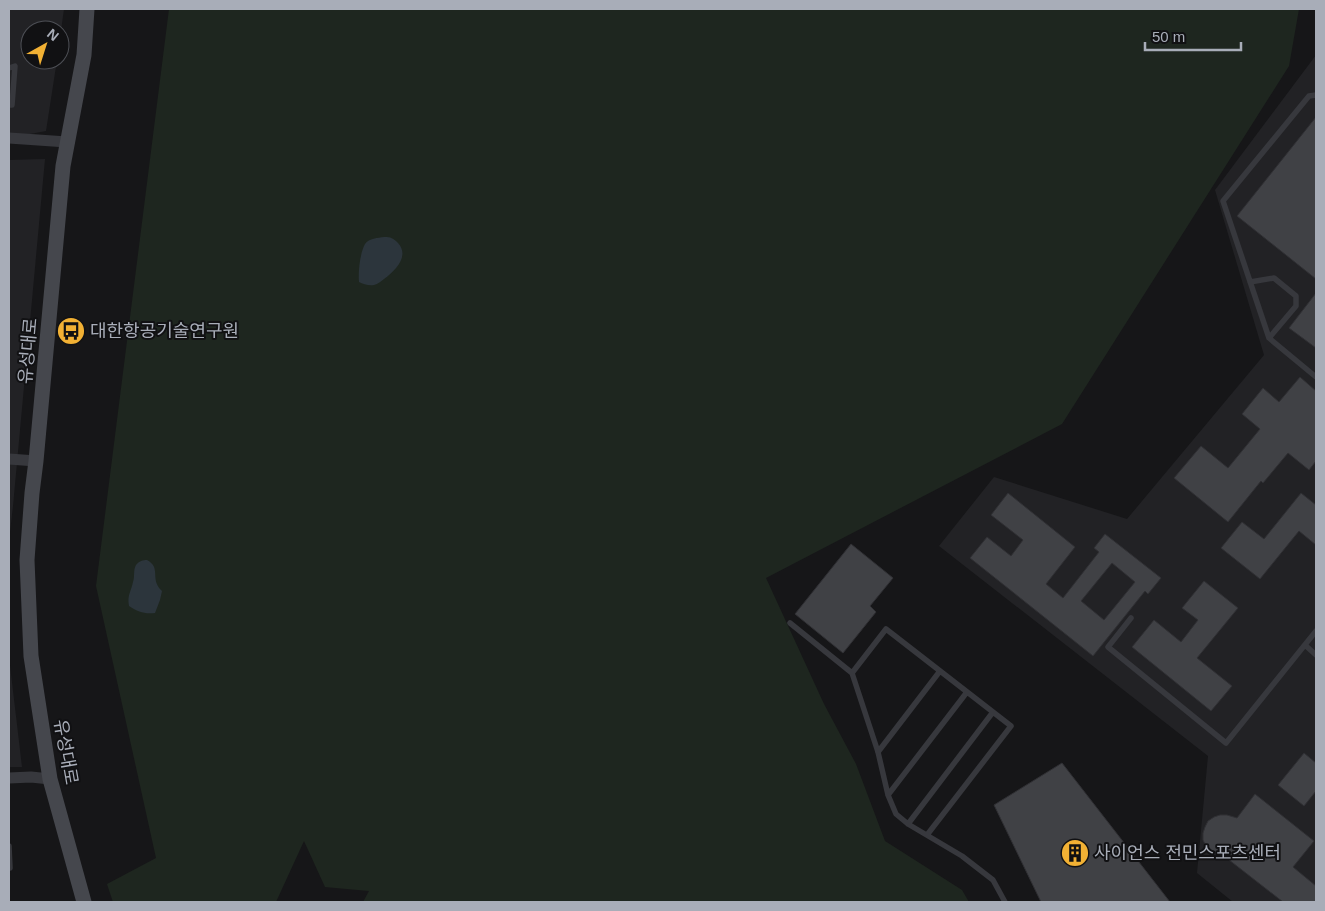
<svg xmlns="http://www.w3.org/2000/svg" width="1325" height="911" viewBox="0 0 1325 911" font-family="Helvetica,'Noto Sans KR',sans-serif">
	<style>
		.built { fill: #222225 }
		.green { fill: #1e261f }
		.water { fill: #2c353c }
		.building { fill: #404145; stroke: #303034; fill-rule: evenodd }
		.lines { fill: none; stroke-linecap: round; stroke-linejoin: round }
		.service { stroke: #37383d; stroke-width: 5.5 }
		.minor { stroke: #37383d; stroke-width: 11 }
		.secondary { stroke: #45474d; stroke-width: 15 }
		.labels { text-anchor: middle; stroke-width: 4; stroke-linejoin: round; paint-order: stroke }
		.poi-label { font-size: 18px; fill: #a8adb8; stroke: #111113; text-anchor: start }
		.street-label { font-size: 18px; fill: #a8adb8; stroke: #111113 }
	</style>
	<rect width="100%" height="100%" fill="#161618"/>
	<path class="built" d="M9 9H64L60 38V30H30V60H57L46 131 9 138Z
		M1316 55V902H1233L1197 873 1208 756 939 546 994 477 1127 519 1264 355 1215 190Z
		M45 159 13 506 9 541V160Z
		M9 657 22 767H9Z"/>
	<path class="green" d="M169 9H1299L1289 66 1062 424 766 578 824 704 856 764 885 841 962 890 969 902H363L369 891 325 887 304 841 276 902H113L107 884 156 858 96 586Z"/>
	<path class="water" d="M384 237C391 237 393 238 398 243 410 256 395 271 384 279 381 281 378 284 374 285 369 286 363 284 359 282 358 272 360 253 365 244 369 238 378 238 384 237Z
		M147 560C162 568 149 579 162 591L160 600 155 613C144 614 138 612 129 606 127 595 131 592 133 582 135 577 133 570 136 565 139 561 143 560 147 560Z"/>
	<path class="building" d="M1316 117V279L1237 216Z
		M1316 293V348L1289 328Z
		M1300 377 1316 391V461L1309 470 1288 453 1263 483 1261 481 1228 522 1174 478 1201 446 1228 468 1260 429 1242 414 1263 388 1279 402Z
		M1008 493 1075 547 1046 584 1063 598 1099 552 1094 548 1105 534 1161 578 1148 594 1145 591 1093 656 970 558 987 537 1011 556 1023 540 991 515ZM1112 563 1135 582 1104 620 1081 601Z
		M1301 493 1316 505V545L1299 531 1260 579 1221 548 1242 522 1264 539Z
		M851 544 893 578 870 606 876 612 843 653 795 614Z
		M1204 581 1238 608 1197 658 1232 686 1211 711 1132 647 1154 620 1181 642 1198 620 1182 608Z
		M1304 753 1316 763V791L1304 806 1278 785Z
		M1062 763 1170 902H1041L994 805Z
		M1255 794 1314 841 1293 867 1316 886V902H1283L1224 856 1217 855 1211 851 1206 846 1203 840V833L1205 827 1208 821 1214 817 1220 815H1227L1237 818Z"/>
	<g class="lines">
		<path class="service" d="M9 68 15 66 12 105H9
			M1316 95 1309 96 1223 201 1269 338 1316 377
			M1250 282 1274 278 1296 296V306L1269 338
			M1131 618 1108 647 1226 743 1316 631
			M790 623 852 673 878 752 888 795 896 814 908 824 962 856 993 880 1005 902
			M1305 645 1316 655
			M852 673 886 629 1011 726 927 835
			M878 752 940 671
			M888 795 967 692
			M908 824 993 712
			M9 846 10 868H9"/>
		<path class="minor" d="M9 138 67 142
			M9 459 36 461
			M9 778 31 777 50 779"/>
		<path class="secondary" d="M84 902 50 779 31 656 27 560 32 493 36 461 63 166 84 55 87 9"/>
	</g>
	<defs>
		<symbol id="bus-disc" viewBox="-11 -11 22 22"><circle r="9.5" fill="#f2b134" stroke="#111113"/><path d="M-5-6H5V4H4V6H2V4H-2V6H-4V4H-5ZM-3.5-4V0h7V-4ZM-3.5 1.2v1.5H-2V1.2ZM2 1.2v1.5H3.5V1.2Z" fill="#111"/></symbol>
		<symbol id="building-disc" viewBox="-11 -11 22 22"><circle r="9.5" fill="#f2b134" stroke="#111113"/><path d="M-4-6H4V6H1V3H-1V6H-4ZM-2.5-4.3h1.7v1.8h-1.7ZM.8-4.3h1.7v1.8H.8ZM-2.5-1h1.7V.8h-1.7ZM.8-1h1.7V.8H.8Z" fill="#111"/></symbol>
	</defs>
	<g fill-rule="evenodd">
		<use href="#bus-disc" x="55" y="315" width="32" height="32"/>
		<use href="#building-disc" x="1059" y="837" width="32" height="32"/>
	</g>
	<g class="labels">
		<g class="poi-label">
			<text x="90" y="337">대한항공기술연구원</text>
			<text x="1094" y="859">사이언스 전민스포츠센터</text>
		</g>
		<g class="street-label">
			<text transform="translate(28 351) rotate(-85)" y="6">유성대로</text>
			<text transform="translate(66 752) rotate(80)" y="6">유성대로</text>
		</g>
	</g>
	<rect width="1325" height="911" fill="none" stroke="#a8adb8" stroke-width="20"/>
	<g transform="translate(45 45) rotate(39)"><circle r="24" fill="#111113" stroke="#4d4f55"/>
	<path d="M0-4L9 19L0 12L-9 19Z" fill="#f2b134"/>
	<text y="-8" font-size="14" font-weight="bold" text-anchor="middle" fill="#a8adb8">N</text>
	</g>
	<path d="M1145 42v8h96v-8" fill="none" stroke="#a8adb8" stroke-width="2.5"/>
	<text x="1152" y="42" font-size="15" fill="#a8adb8" stroke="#111113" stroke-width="4" paint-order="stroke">50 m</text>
</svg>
